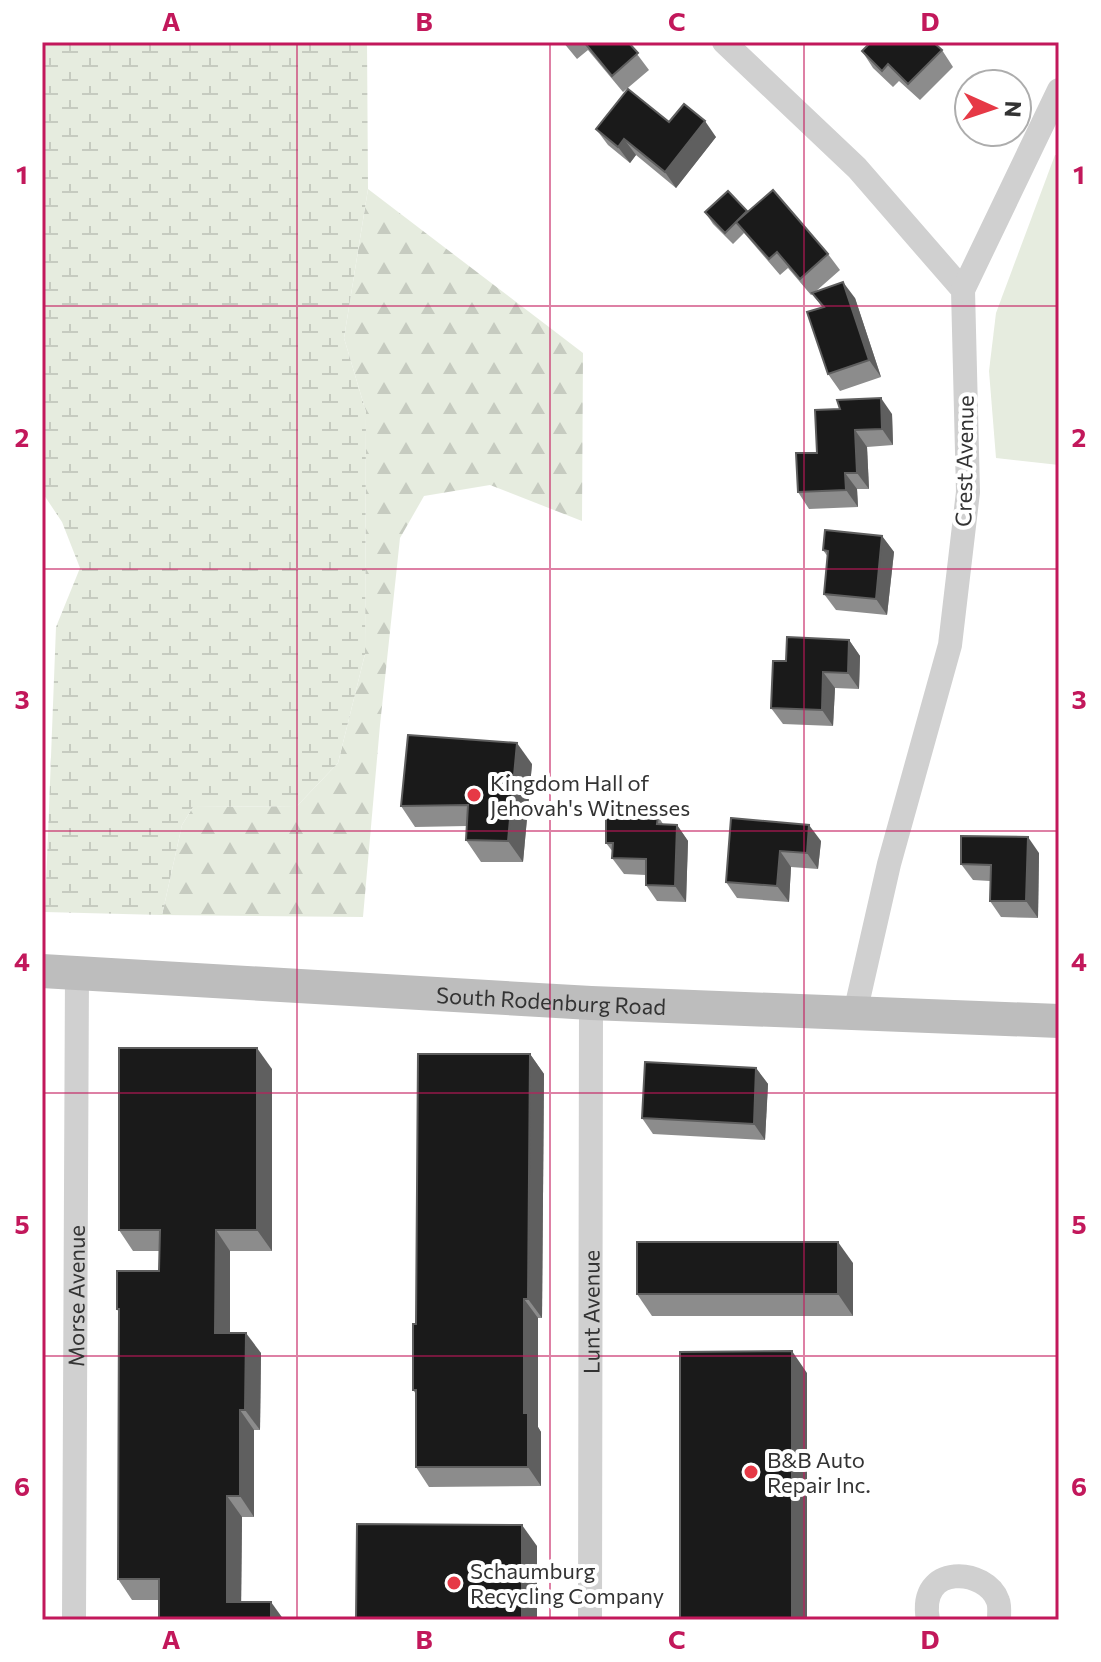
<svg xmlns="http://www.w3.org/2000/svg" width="1101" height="1662" font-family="Commissioner,sans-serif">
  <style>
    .green { fill: #e6ecdf }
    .forest { fill: url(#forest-firs) }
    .wetland { fill: url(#wetland-marsh) }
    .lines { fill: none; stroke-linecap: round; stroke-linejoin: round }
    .street { stroke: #d0d0d0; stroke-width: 24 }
    .secondary { stroke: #bdbdbd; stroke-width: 34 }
    .wall { fill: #8c8c8c }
    .shaded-wall { fill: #5f5f5f }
    .building { fill: #1a1a1a; stroke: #5f5f5f; stroke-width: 2 }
    .grid { fill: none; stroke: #c2185b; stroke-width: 2; stroke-opacity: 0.55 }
    .poi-dot { fill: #e63946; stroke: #fff; stroke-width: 3 }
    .labels { text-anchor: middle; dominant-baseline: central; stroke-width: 8; stroke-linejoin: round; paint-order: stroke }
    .street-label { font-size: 22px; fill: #333; stroke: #fff }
    .poi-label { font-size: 22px; fill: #333; stroke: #fff; text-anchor: start }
    .neatline { fill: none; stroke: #c2185b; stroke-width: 3 }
    .grid-label { font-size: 26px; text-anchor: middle; font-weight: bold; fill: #c2185b }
  </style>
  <defs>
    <pattern id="forest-firs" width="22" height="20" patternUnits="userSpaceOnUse" patternTransform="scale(2)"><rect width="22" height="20" fill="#e6ecdf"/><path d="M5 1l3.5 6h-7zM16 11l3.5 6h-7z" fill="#c6cbc0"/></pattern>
    <pattern id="wetland-marsh" width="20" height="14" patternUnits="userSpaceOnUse" patternTransform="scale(2)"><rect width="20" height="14" fill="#e6ecdf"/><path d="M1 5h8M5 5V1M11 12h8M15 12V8" fill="none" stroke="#c6cbc0"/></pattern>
  </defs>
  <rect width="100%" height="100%" fill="#fff"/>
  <!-- green -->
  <polygon class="green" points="1055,155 1059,155 1059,465 996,458 989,371 996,313"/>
  <!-- forest -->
  <polygon class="forest" points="368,189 583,353 582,521 490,485 424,496 400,538 380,725 363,917 162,915 182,825 193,807 297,806 338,763 365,654 366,412 344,338"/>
  <!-- wetland -->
  <polygon class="wetland" points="42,42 367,42 368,189 344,338 366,412 365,654 338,763 297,806 193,807 182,825 162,915 45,912 56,627 80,568 62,522 42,492"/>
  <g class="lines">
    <!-- street -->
    <g class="street">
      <polyline points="724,42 857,168 963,290 968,492 950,645 889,864 855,1013"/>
      <polyline points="963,290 1059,90"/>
      <path id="s1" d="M 74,1620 L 77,973"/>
      <path id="s2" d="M 590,1620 L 591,1003"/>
      <path d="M 928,1620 C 917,1562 987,1568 998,1601 C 1000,1606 999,1615 999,1620"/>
    </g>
    <!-- secondary -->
    <path class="secondary" id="s3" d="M 42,971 L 591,1003 L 1059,1021"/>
  </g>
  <!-- wall -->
  <g class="wall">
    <polygon points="563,42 628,42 649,70 623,92 588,50 577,59"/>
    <polygon points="942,50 953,67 920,100 899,81 893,87 873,68 862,51"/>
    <polygon points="669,122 716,137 676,188 636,155 630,163 608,145 596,129"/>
    <polygon points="705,212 748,212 828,254 840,270 815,292 855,298 881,377 840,391 828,374 822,307 813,294 811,295 788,268 780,275 744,233 733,244 713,224"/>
    <polygon points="815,410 892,414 893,445 867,447 869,489 857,489 858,507 809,509 798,492 817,453"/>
    <polygon points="882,536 894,552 887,615 836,610 824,594 828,557 823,550"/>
    <polygon points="849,640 860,656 859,689 835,688 833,726 783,724 771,708 786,661"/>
    <polygon points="532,764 523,862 481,862 466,840 467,826 415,827 401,806"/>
    <polygon points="658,816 663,824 677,825 688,841 686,902 657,901 646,885 646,875 624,874 612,858 613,852 606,843"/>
    <polygon points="731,818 821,841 818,869 791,867 789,902 737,898 726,882"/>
    <polygon points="1039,853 1038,918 1001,917 990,901 990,881 973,880 961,864"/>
    <polygon points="530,1054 544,1074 542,1318 538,1318 538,1427 541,1432 541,1486 429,1487 416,1467 416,1394 413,1390 416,1324"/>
    <polygon points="756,1068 768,1084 765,1140 653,1134 642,1118"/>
    <polygon points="272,1069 272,1251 230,1251 230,1333 261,1353 260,1430 254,1430 254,1517 242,1517 241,1602 284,1620 159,1600 132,1600 118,1579 119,1313 117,1309 159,1271 160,1251 133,1251 119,1230"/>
    <polygon points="853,1263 853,1316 652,1316 637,1294"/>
  </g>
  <!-- shaded-wall -->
  <g class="shaded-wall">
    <polygon points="705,121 716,137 676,188 665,172"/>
    <polygon points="624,139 636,155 630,163 618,147"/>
    <polygon points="843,282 855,298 881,377 869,360"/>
    <polygon points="881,398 892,414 893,445 882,429"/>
    <polygon points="855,430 867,447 869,489 857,473"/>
    <polygon points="845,473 857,489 858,507 846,490"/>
    <polygon points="882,536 894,552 887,615 876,599"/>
    <polygon points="849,640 860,656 859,689 848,673"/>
    <polygon points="823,672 835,688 833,726 822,710"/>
    <polygon points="517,743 532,764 523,862 508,841"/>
    <polygon points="677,825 688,841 686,902 675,886"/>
    <polygon points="809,825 821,841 818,869 807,853"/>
    <polygon points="1028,837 1039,853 1038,918 1026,901"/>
    <polygon points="780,851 791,867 789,902 777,886"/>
    <polygon points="257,1048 272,1069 272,1251 257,1230"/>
    <polygon points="530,1054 544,1074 542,1318 528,1299"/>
    <polygon points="756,1068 768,1084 765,1140 754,1124"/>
    <polygon points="216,1230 230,1251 230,1353 215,1333"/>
    <polygon points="838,1242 853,1263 853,1316 838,1294"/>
    <polygon points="524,1299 538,1318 538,1427 541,1432 541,1486 528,1467 524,1413"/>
    <polygon points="246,1333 261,1353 260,1430 245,1410"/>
    <polygon points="792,1351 807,1373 807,1620 792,1620"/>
    <polygon points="240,1410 254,1430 254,1517 240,1496"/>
    <polygon points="227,1496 242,1517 241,1620 227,1602"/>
    <polygon points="522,1525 537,1546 537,1620 522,1620"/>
    <polygon points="271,1602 284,1620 271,1620"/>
  </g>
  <!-- building -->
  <g class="building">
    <polygon points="584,42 628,42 638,53 612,76"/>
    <polygon points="871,42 933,42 942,50 908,84 888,64 882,71 862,51"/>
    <polygon points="628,89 669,122 684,104 705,121 665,172 624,139 618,147 596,129"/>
    <polygon points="773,190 828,254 800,279 777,252 769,259 736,222"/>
    <polygon points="728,191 747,211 725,233 705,212"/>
    <polygon points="843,282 869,360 828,374 807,312 824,307 812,293"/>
    <polygon points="881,398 882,429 855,430 857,473 845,473 846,490 798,492 796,453 817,453 815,410 840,409 837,400"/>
    <polygon points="825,530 882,536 876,599 824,594 828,551 823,550"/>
    <polygon points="787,637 849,640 848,673 823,672 822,710 771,708 773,661 786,661"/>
    <polygon points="408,735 517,743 508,841 466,840 468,805 401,806"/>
    <polygon points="606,815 658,816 657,824 677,825 675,886 646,885 646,859 612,858 613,843 606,843"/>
    <polygon points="731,818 809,825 807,853 780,851 777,886 726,882"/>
    <polygon points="961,836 1028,837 1026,901 990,901 991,865 961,864"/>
    <polygon points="119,1048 257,1048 257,1230 216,1230 215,1333 246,1333 245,1410 240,1410 240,1496 227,1496 227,1602 271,1602 271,1620 159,1620 159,1579 118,1579 119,1309 117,1309 117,1271 159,1271 160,1230 119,1230"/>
    <polygon points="418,1054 530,1054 528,1299 524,1299 524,1413 528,1413 528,1467 416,1467 416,1390 413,1390 413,1324 416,1324"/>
    <polygon points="645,1062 756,1068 754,1124 642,1118"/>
    <rect x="637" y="1242" width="201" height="52"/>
    <polygon points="792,1351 792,1620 680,1620 680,1352"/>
    <polygon points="357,1524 522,1525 522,1620 356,1620"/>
  </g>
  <!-- grid -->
  <path class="grid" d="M 297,42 L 297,1620M 550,42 L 550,1620M 804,42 L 804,1620M 42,306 L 1059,306M 42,569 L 1059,569M 42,831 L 1059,831M 42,1093 L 1059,1093M 42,1356 L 1059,1356"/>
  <!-- markers -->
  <g class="poi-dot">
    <circle cx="474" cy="795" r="8"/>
    <circle cx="751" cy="1472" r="8"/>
    <circle cx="454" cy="1583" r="8"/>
  </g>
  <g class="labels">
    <!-- street labels -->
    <g class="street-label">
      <text transform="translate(964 461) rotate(-89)">Crest Avenue</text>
      <text stroke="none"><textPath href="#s3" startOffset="510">South Rodenburg Road</textPath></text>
      <text stroke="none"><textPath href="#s1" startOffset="324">Morse Avenue</textPath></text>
      <text stroke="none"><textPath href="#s2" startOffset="308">Lunt Avenue</textPath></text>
    </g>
    <!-- poi labels -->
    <g class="poi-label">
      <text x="490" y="782">Kingdom Hall of<tspan x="490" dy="25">Jehovah's Witnesses</tspan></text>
      <text x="767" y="1459">B&amp;B Auto<tspan x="767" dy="25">Repair Inc.</tspan></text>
      <text x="470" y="1570">Schaumburg<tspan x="470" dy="25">Recycling Company</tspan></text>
    </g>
  </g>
  <!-- border -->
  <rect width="1101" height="1662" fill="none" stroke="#ffffff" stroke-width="88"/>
  <!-- north arrow -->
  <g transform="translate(993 108) rotate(93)"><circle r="38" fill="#ffffff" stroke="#adadad" stroke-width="2"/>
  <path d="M0-6L14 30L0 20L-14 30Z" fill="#e63946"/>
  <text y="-12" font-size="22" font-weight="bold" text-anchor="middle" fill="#333333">N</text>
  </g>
  <rect x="44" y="44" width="1013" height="1574" class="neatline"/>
  <g class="grid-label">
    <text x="171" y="31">A</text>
    <text x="424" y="31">B</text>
    <text x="677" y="31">C</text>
    <text x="930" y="31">D</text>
    <text x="22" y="184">1</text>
    <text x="1079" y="184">1</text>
    <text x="22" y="447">2</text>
    <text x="1079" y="447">2</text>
    <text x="22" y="709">3</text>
    <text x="1079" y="709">3</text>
    <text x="22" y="971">4</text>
    <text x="1079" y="971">4</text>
    <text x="22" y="1234">5</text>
    <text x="1079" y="1234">5</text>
    <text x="22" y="1496">6</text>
    <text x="1079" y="1496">6</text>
    <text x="171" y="1649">A</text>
    <text x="424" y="1649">B</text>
    <text x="677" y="1649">C</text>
    <text x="930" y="1649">D</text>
  </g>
</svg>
